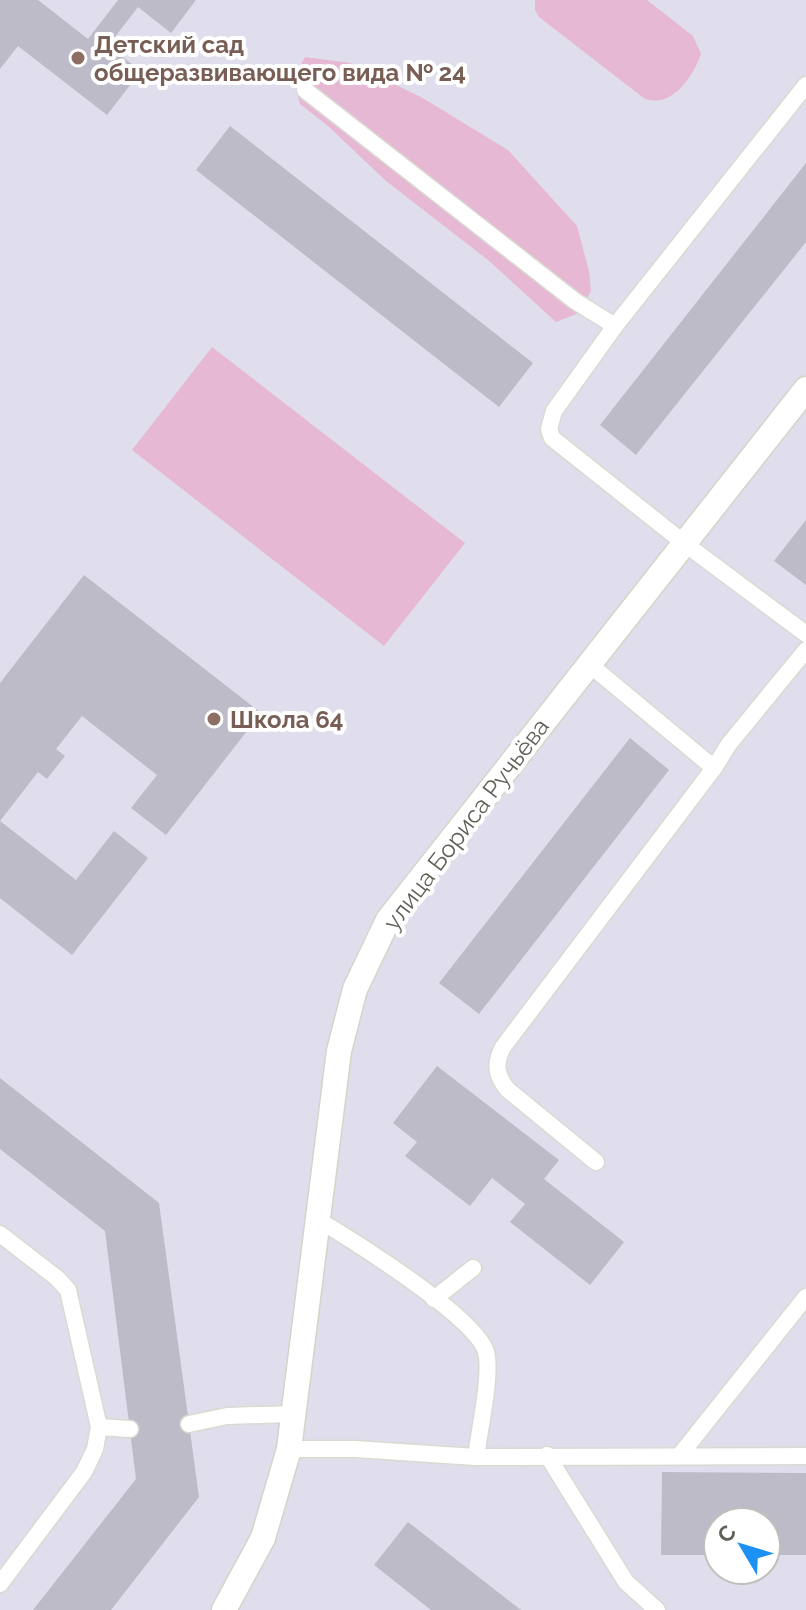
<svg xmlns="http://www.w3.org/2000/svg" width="806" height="1610" font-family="Raleway,sans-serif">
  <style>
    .green { fill: #e6b8d4 }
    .building { fill: #bcbbc7 }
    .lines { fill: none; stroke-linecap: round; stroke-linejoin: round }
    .lane-casing { stroke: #d9dad1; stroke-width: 19 }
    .secondary-casing { stroke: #d4d4c9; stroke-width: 27 }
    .lane { stroke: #fff; stroke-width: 16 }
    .secondary { stroke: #fff; stroke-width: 24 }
    .education-dot { fill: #8d6e63; stroke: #fff; stroke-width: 3 }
    .labels { text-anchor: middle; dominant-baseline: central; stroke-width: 8; stroke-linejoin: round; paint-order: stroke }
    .education-label { font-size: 24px; font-weight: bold; fill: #785e54; stroke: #fff; text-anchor: start }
    .street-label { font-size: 24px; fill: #616057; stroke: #fff }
  </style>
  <rect width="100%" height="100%" fill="#e0deec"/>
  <!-- green -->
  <g class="green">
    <path d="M 535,0 L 647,0 L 693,36 L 701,54 C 693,77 672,108 645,99 L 539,17 L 535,10 Z"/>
    <polygon points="305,57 350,63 421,97 508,150 577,226 589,271 591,291 579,313 556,322 488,260 386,181 328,126 300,104 293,79"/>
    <polygon points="212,347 465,543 384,646 132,450"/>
  </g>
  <!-- building -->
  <g class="building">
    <polygon points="0,0 38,0 88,39 118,0 196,0 171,33 138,7 108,46 141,71 107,115 18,46 0,69"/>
    <polygon points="230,126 533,363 499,407 196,170"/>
    <polygon points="806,163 806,242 636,455 600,425"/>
    <polygon points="806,520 806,585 774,561"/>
    <polygon points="84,575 261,713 166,835 131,808 157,775 82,716 56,749 65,756 47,779 38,772 0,821 76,880 114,831 148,858 72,955 0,898 0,683"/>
    <polygon points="630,738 669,770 479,1014 439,983"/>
    <polygon points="437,1066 559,1160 544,1179 624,1242 590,1285 510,1222 525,1204 492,1178 470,1206 405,1156 417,1142 393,1123"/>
    <polygon points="0,1078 159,1203 199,1497 111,1610 33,1610 136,1479 105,1231 0,1149"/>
    <polygon points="662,1472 806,1473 806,1555 766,1555 766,1522 718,1522 718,1555 661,1555"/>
    <polygon points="408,1522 521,1610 431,1610 374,1565"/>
  </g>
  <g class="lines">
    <!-- lane casing -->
    <g class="lane-casing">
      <g id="lane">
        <polyline points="305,90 575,301 615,326 806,85"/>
        <polyline points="615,326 554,411 549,429 552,438 684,543 806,634"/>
        <polyline points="589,664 714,768"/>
        <path d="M 596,1162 L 508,1090 C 496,1076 494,1064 503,1047 L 714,768 L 729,744 L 806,650"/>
        <path d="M 317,1219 C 352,1240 476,1317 486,1352 C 492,1375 479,1431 476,1457"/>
        <polyline points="0,1234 57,1278 68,1290 99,1427 95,1449 84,1472 0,1584"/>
        <polyline points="434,1299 473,1268"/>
        <polyline points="189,1424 227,1416 292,1414"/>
        <polyline points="99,1427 130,1429"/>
        <polyline points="289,1449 355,1449 476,1457 806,1456"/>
        <polyline points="547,1455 626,1582 657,1610"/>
        <polyline points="680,1455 806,1297"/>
      </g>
    </g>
    <!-- secondary casing -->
    <g class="secondary-casing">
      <polyline id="secondary" points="224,1610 263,1538 289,1449 339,1051 355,989 388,920 806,389"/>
    </g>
    <!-- lane -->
    <use href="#lane" class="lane"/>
    <!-- secondary -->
    <use href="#secondary" class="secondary"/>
  </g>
  <!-- markers -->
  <g class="education-dot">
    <circle cx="78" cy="58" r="8"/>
    <circle cx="214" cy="719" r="8"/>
  </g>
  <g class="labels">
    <!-- education labels -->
    <g class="education-label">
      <text x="94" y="44">Детский сад<tspan x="94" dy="28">общеразвивающего вида № 24</tspan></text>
      <text x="230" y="719">Школа 64</text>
    </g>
    <!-- street labels -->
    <g class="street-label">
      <text transform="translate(466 824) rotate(-53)">улица Бориса Ручьёва</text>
    </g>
  </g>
  <!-- north arrow -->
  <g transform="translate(742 1546) rotate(308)"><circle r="38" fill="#ffffff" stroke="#c0bfbc" stroke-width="2"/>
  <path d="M0-6L14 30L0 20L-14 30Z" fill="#1d90f3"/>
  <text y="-12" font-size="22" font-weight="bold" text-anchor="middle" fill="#616057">С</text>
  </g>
</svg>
